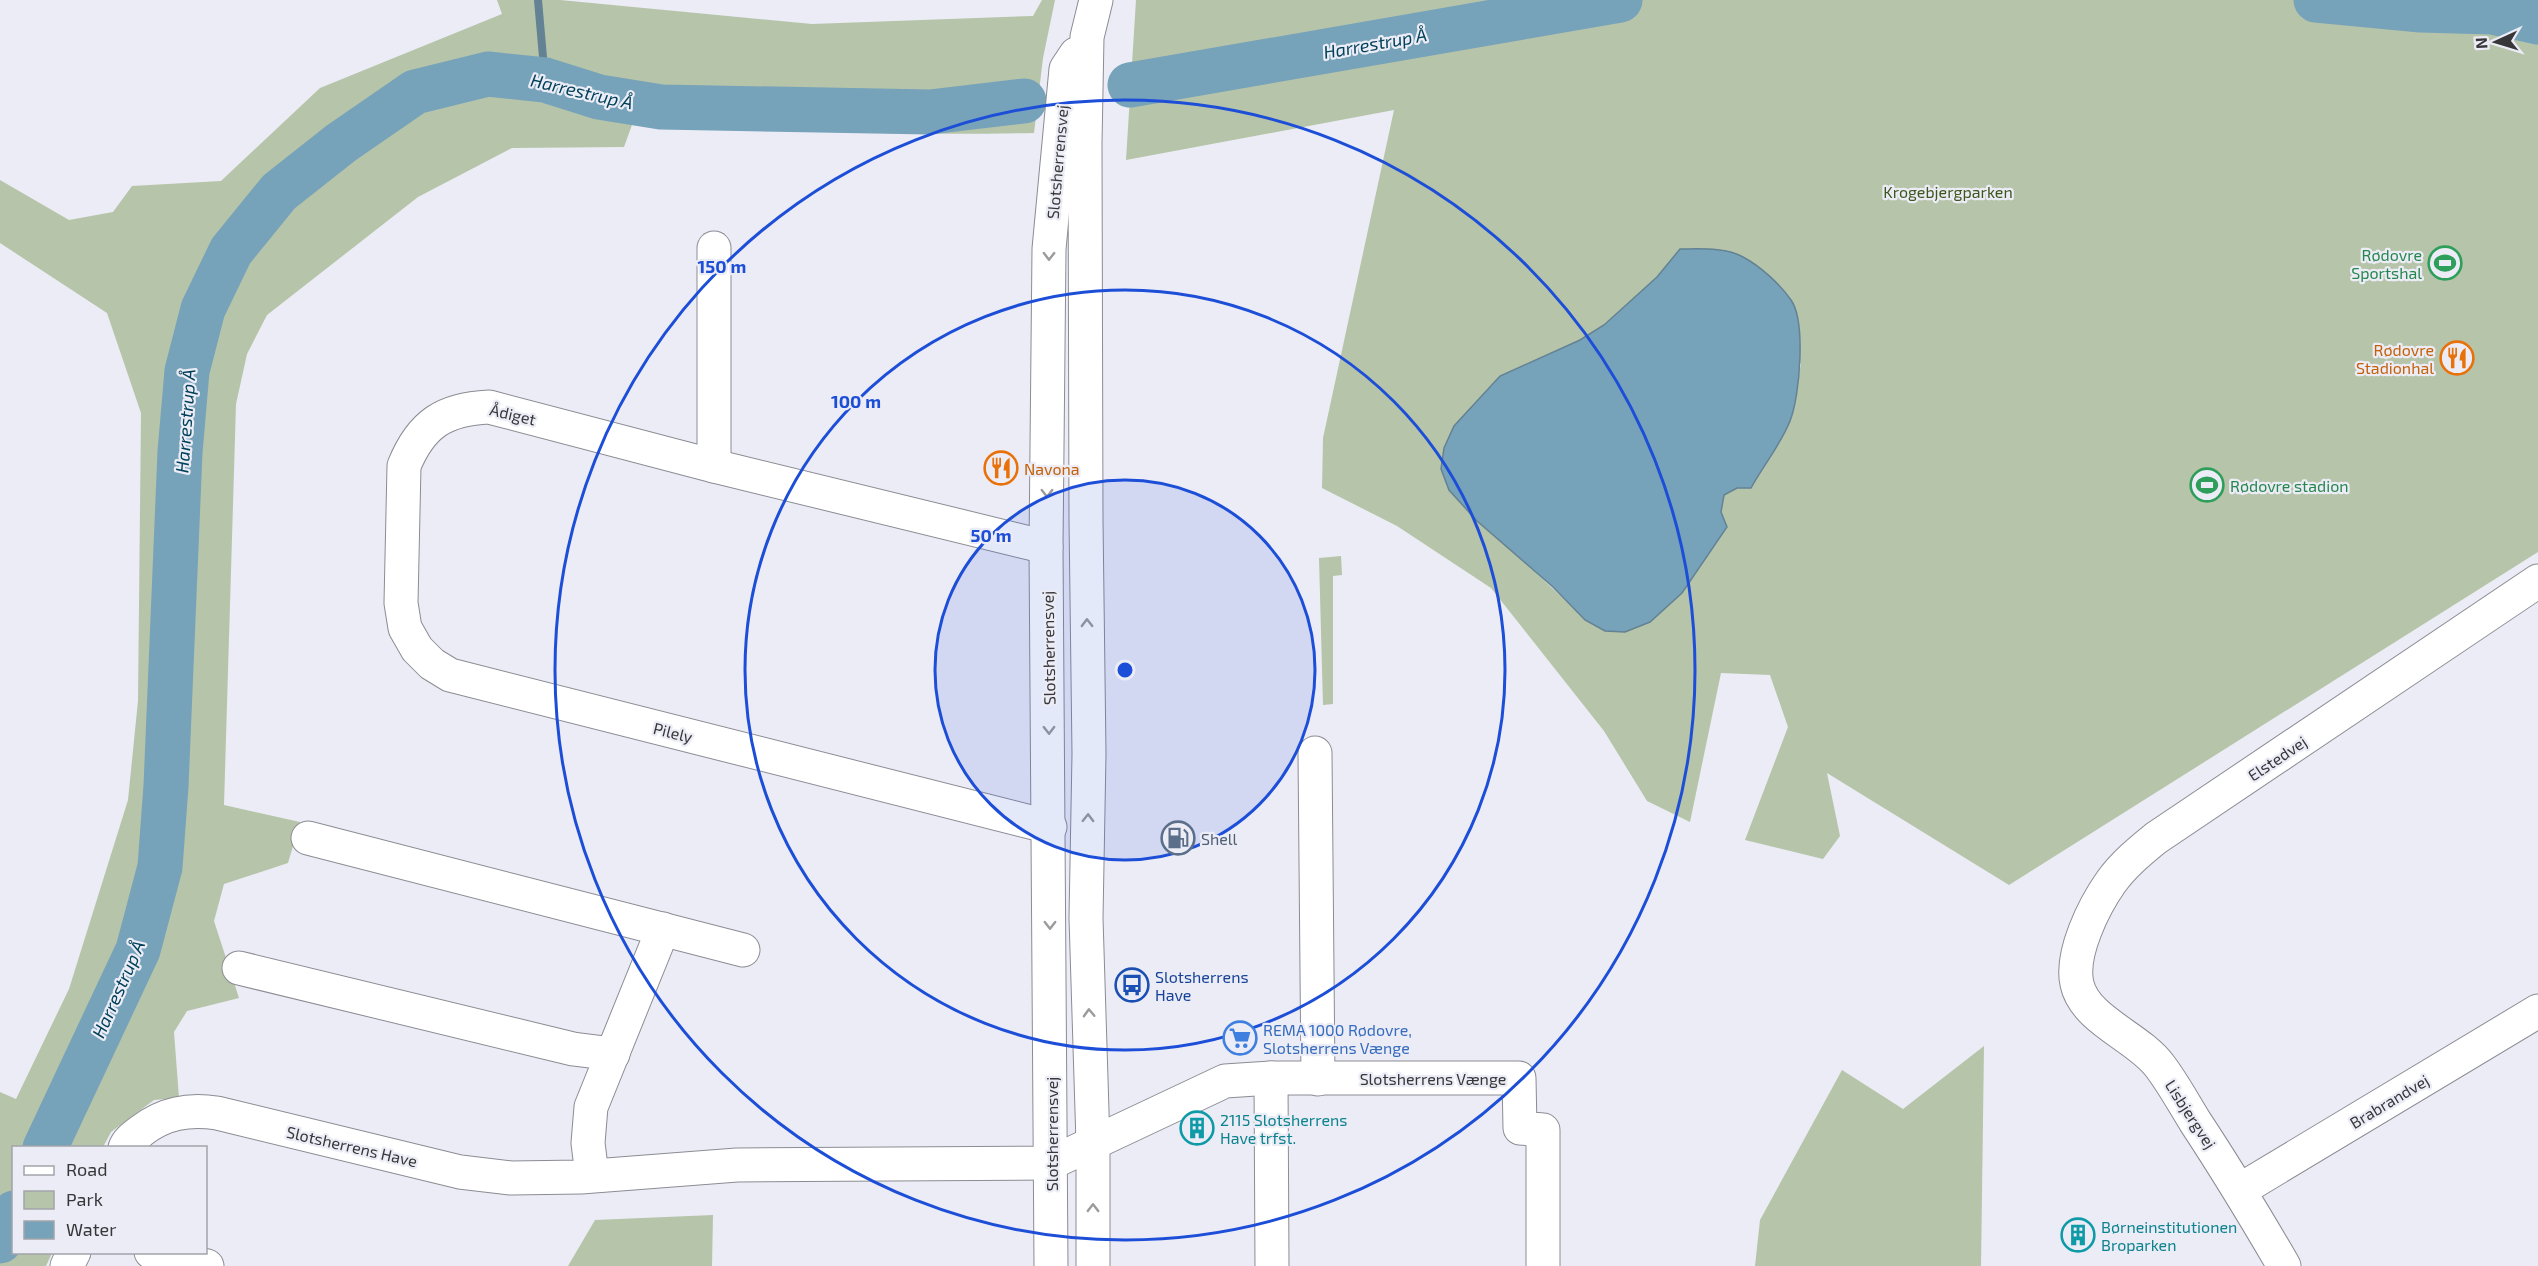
<svg xmlns="http://www.w3.org/2000/svg" width="2538" height="1266" font-family="'Exo 2',sans-serif">
  <style>
    .green { fill: #b6c4a9; fill-rule: evenodd }
    .water { fill: #76a2ba; stroke: #638294; stroke-width: 1.5 }
    .lines { fill: none; stroke-linecap: round; stroke-linejoin: round }
    .stream { stroke: #638294; stroke-width: 8 }
    .river { stroke: #76a2ba; stroke-width: 45 }
    .minor-casing { stroke: #8b8c94; stroke-width: 35 }
    .minor { stroke: #fff; stroke-width: 33 }
    .oneway { stroke: #9b9b9c }
    .ring { fill: none; stroke: #1d4ed8; stroke-width: 3 }
    .labels { text-anchor: middle; dominant-baseline: central; stroke-width: 4.5; stroke-linejoin: round; paint-order: stroke }
    .street-label { font-size: 16px; fill: #37373a; stroke: #ebecf5 }
    .park-label { font-size: 16px; fill: #3d561c; stroke: #ebecf5 }
    .leisure-label { font-size: 16px; fill: #27864d; stroke: #ebecf5; text-anchor: end }
    .food-label { font-size: 16px; fill: #c56008; stroke: #ebecf5; text-anchor: end }
    .service-label { font-size: 16px; fill: #4e5e75; stroke: #ebecf5; text-anchor: start }
    .transit-label { font-size: 16px; fill: #164399; stroke: #ebecf5; text-anchor: start }
    .shop-label { font-size: 16px; fill: #366cbe; stroke: #ebecf5; text-anchor: start }
    .culture-label { font-size: 16px; fill: #0d838f; stroke: #ebecf5; text-anchor: start }
    .water-label { font-size: 18px; font-style: italic; fill: #01405a; stroke: #ebecf5 }
    .centre { fill: #1d4ed8; stroke: #ebecf5; stroke-width: 3 }
    .ring-label { font-size: 18px; text-anchor: middle; font-weight: bold; fill: #1d4ed8; stroke: #ebecf5; stroke-width: 4.5; stroke-linejoin: round; paint-order: stroke }
  </style>
  <rect width="100%" height="100%" fill="#ebecf5"/>
  <!-- green -->
  <g class="green">
    <path d="M 497,0 L 560,0 L 812,24 L 1033,16 L 1042,0 L 1055,0 L 1043,58 L 1034,133 C 899,136 767,131 633,122 L 624,147 L 512,148 L 418,197 L 267,315 L 247,354 L 236,404 L 224,805 L 300,822 L 288,863 L 224,884 L 214,921 L 239,998 L 187,1011 L 174,1032 L 179,1098 L 154,1100 L 111,1132 L 103,1147 L 14,1148 L 14,1252 L 52,1253 L 46,1266 L 0,1266 L 0,1092 L 16,1099 L 69,989 L 128,800 L 138,701 L 141,413 L 107,313 L 0,243 L 0,180 L 69,220 L 113,212 L 132,186 L 221,181 L 320,88 L 502,14 Z"/>
    <path d="M 1136,0 L 2538,0 L 2538,552 L 2009,885 L 1827,773 L 1840,836 L 1823,859 L 1745,840 L 1788,727 L 1770,675 L 1721,673 L 1690,822 L 1647,801 L 1604,731 L 1491,588 L 1397,526 L 1322,488 L 1323,438 L 1394,110 L 1126,160 ZM 1681,249 L 1801,364 L 1790,420 L 1751,487 L 1737,488 L 1724,495 L 1721,512 L 1585,620 C 1541,575 1492,536 1449,490 L 1500,376 L 1580,340 L 1604,325 L 1657,277 Z"/>
    <polygon points="1341,556 1342,575 1333,576 1333,704 1323,705 1319,558"/>
    <polygon points="1984,1046 1981,1266 1755,1266 1760,1220 1842,1070 1903,1109"/>
    <polygon points="713,1215 712,1266 568,1266 595,1220"/>
  </g>
  <!-- water -->
  <path class="water" d="M 1680,249 C 1700,249 1726,247 1743,257 C 1760,266 1780,284 1791,300 C 1806,321 1800,396 1790,421 C 1781,444 1763,466 1751,488 L 1737,488 L 1724,495 L 1721,512 L 1727,527 L 1682,593 L 1650,622 L 1625,632 L 1605,631 L 1585,620 L 1553,587 L 1477,521 L 1449,490 L 1441,469 L 1444,448 L 1454,426 L 1500,376 L 1580,340 L 1604,325 L 1657,277 Z"/>
  <g class="lines">
    <!-- stream -->
    <polyline class="stream" points="538,0 545,80"/>
    <!-- river -->
    <g class="river">
      <polyline points="2316,0 2421,10 2492,12 2538,22"/>
      <polyline points="1130,85 1620,0"/>
      <polyline points="45,1148 138,950 160,867 166,786 180,452 187,371 203,309 231,251 279,192 341,143 415,92 488,74 545,80 599,97 661,107 930,112 1024,101"/>
      <polyline points="0,1241 14,1213"/>
    </g>
    <!-- minor casing -->
    <g class="minor-casing">
      <g id="minor">
        <polyline points="714,466 714,248"/>
        <path d="M 1046,547 L 714,466 L 489,407 C 444,409 421,424 404,466 L 401,603 L 405,628 L 417,649 L 432,664 L 450,675 L 1050,827"/>
        <polyline points="1315,753 1318,1079"/>
        <polyline points="308,838 743,950"/>
        <polyline points="239,968 573,1049 613,1054"/>
        <polyline points="1271,1078 1272,1266"/>
        <path d="M 125,1148 C 128,1140 135,1136 141,1131 C 164,1113 188,1109 217,1113 L 460,1172 L 511,1178 L 581,1177 L 737,1165 L 1051,1163 L 1225,1081 L 1271,1078 L 1519,1078 L 1520,1128 L 1543,1130 L 1543,1266"/>
        <polyline points="592,1175 588,1143 591,1107 663,929"/>
        <polyline points="2240,1190 2538,1011"/>
        <polyline points="151,1252 207,1266"/>
        <polyline points="67,1266 74,1252"/>
        <polyline points="1051,1266 1046,547 1049,249 1066,69 1076,54"/>
        <polyline points="1093,1266 1093,1143 1086,918 1089,754 1086,520 1085,144 1087,37 1096,0"/>
        <path d="M 2284,1266 C 2256,1218 2227,1170 2196,1123 C 2184,1104 2173,1083 2159,1065 C 2138,1037 2085,1020 2077,984 C 2070,954 2094,906 2111,882 C 2123,865 2140,851 2156,838 L 2538,581"/>
      </g>
    </g>
    <!-- minor -->
    <use href="#minor" class="minor"/>
  </g>
  <!-- one-way arrows -->
  <defs><path id="oneway-chevron" d="M-2-3.5L2.5 0L-2 3.5" fill="none" stroke-width="1.6" stroke-linecap="round" stroke-linejoin="round" transform="scale(1.5)"/></defs>
  <g class="oneway">
    <use href="#oneway-chevron" transform="translate(1049 256) rotate(91)"/>
    <use href="#oneway-chevron" transform="translate(1047 493) rotate(90)"/>
    <use href="#oneway-chevron" transform="translate(1087 623) rotate(-91)"/>
    <use href="#oneway-chevron" transform="translate(1049 730) rotate(89)"/>
    <use href="#oneway-chevron" transform="translate(1088 818) rotate(-89)"/>
    <use href="#oneway-chevron" transform="translate(1050 925) rotate(90)"/>
    <use href="#oneway-chevron" transform="translate(1089 1013) rotate(-92)"/>
    <use href="#oneway-chevron" transform="translate(1093 1208) rotate(-90)"/>
  </g>
  <!-- distance rings -->
  <circle cx="1125" cy="670" r="190" fill="#1d4ed8" fill-opacity=".12"/>
  <g class="ring">
    <circle cx="1125" cy="670" r="190"/>
    <circle cx="1125" cy="670" r="380"/>
    <circle cx="1125" cy="670" r="570"/>
  </g>
  <!-- icons -->
  <defs>
    <g id="stadium-ring" transform="scale(1.725)"><circle r="9.5" fill="#ebecf5" stroke="#2e9e5b" stroke-width="1.5"/><path d="M0-5a6.5 5 0 1 0 0 10a6.5 5 0 1 0 0-10ZM-3.5-1.8h7v3.6h-7Z" fill="#2e9e5b"/></g>
    <g id="restaurant-ring" transform="scale(1.725)"><circle r="9.5" fill="#ebecf5" stroke="#e8710a" stroke-width="1.5"/><path d="M-5-6h1v4h1v-4h1v4h1v-4h1v5L-1.5 .5V6h-2V.5L-5-1ZM5-6V6H3V1.5H1.5Q1.5-4 5-6Z" fill="#e8710a"/></g>
    <g id="fuel-ring" transform="scale(1.725)"><circle r="9.5" fill="#ebecf5" stroke="#5c6f8a" stroke-width="1.5"/><path d="M-5.5-6h7V0h2V4h1.3V-2.5L3-4.5l.8-.8L6-3V5H2.5V1h-1V6h-7ZM-4.2-4.7v3.2H.2V-4.7Z" fill="#5c6f8a"/></g>
    <g id="bus-ring" transform="scale(1.725)"><circle r="9.5" fill="#ebecf5" stroke="#1a4fb4" stroke-width="1.5"/><path d="M-5-6H5V4H4V6H2V4H-2V6H-4V4H-5ZM-3.5-4V0h7V-4ZM-3.5 1.2v1.5H-2V1.2ZM2 1.2v1.5H3.5V1.2Z" fill="#1a4fb4"/></g>
    <g id="supermarket-ring" transform="scale(1.725)"><circle r="9.5" fill="#ebecf5" stroke="#3f7fe0" stroke-width="1.5"/><path d="M-6-5.5h2.5l.6 2H6L4.5 2H-2.5L-4.4-4H-6ZM-1.5 3.2a1.3 1.3 0 1 0 .1 0ZM3 3.2a1.3 1.3 0 1 0 .1 0Z" fill="#3f7fe0"/></g>
    <g id="building-ring" transform="scale(1.725)"><circle r="9.5" fill="#ebecf5" stroke="#0f9aa8" stroke-width="1.5"/><path d="M-4-6H4V6H1V3H-1V6H-4ZM-2.5-4.3h1.7v1.8h-1.7ZM.8-4.3h1.7v1.8H.8ZM-2.5-1h1.7V.8h-1.7ZM.8-1h1.7V.8H.8Z" fill="#0f9aa8"/></g>
  </defs>
  <g fill-rule="evenodd">
    <use href="#stadium-ring" x="2445" y="263"/>
    <use href="#restaurant-ring" x="2457" y="358"/>
    <use href="#restaurant-ring" x="1001" y="468"/>
    <use href="#stadium-ring" x="2207" y="485"/>
    <use href="#fuel-ring" x="1178" y="838"/>
    <use href="#bus-ring" x="1132" y="985"/>
    <use href="#supermarket-ring" x="1240" y="1038"/>
    <use href="#building-ring" x="1197" y="1128"/>
    <use href="#building-ring" x="2078" y="1235"/>
  </g>
  <g class="labels">
    <!-- street labels -->
    <g class="street-label">
      <text transform="translate(1057 162) rotate(-85)">Slotsherrensvej</text>
      <text transform="translate(513 414) rotate(13)">Ådiget</text>
      <text transform="translate(1048 648) rotate(-91)">Slotsherrensvej</text>
      <text transform="translate(673 732) rotate(14)">Pilely</text>
      <text transform="translate(2277 758) rotate(-34)">Elstedvej</text>
      <text x="1433" y="1078">Slotsherrens Vænge</text>
      <text transform="translate(2389 1101) rotate(-31)">Brabrandvej</text>
      <text transform="translate(2191 1114) rotate(57)">Lisbjergvej</text>
      <text transform="translate(1051 1134) rotate(-90)">Slotsherrensvej</text>
      <text transform="translate(352 1146) rotate(13)">Slotsherrens Have</text>
    </g>
    <!-- park labels -->
    <g class="park-label">
      <text x="1948" y="191">Krogebjergparken</text>
    </g>
    <!-- leisure labels -->
    <g class="leisure-label">
      <text x="2422" y="254">Rødovre<tspan x="2422" dy="18">Sportshal</tspan></text>
      <text x="2230" y="485" text-anchor="start">Rødovre stadion</text>
    </g>
    <!-- food labels -->
    <g class="food-label">
      <text x="2434" y="349">Rødovre<tspan x="2434" dy="18">Stadionhal</tspan></text>
      <text x="1024" y="468" text-anchor="start">Navona</text>
    </g>
    <!-- service labels -->
    <g class="service-label">
      <text x="1201" y="838">Shell</text>
    </g>
    <!-- transit labels -->
    <g class="transit-label">
      <text x="1155" y="976">Slotsherrens<tspan x="1155" dy="18">Have</tspan></text>
    </g>
    <!-- shop labels -->
    <g class="shop-label">
      <text x="1263" y="1029">REMA 1000 Rødovre,<tspan x="1263" dy="18">Slotsherrens Vænge</tspan></text>
    </g>
    <!-- culture labels -->
    <g class="culture-label">
      <text x="1220" y="1119">2115 Slotsherrens<tspan x="1220" dy="18">Have trfst.</tspan></text>
      <text x="2101" y="1226">Børneinstitutionen<tspan x="2101" dy="18">Broparken</tspan></text>
    </g>
    <!-- water labels -->
    <g class="water-label">
      <text transform="translate(1375 43) rotate(-10)">Harrestrup Å</text>
      <text transform="translate(582 91) rotate(13)">Harrestrup Å</text>
      <text transform="translate(185 421) rotate(-86)">Harrestrup Å</text>
      <text transform="translate(118 989) rotate(-66)">Harrestrup Å</text>
    </g>
  </g>
  <circle cx="1125" cy="670" r="9" class="centre"/>
  <g class="ring-label">
    <text x="722" y="273">150 m</text>
    <text x="856" y="408">100 m</text>
    <text x="991" y="542">50 m</text>
  </g>
  <!-- legend -->
  <rect x="12" y="1146" width="195" height="108" fill="#ebecf5" stroke="#a3a4aa" stroke-width="1.5"/>
  <rect x="24" y="1166" width="30" height="9" fill="#ffffff" stroke="#a3a4aa" stroke-width="1.5"/>
  <text x="66" y="1176" font-size="18" fill="#37373a">Road</text>
  <rect x="24" y="1191" width="30" height="18" fill="#b6c4a9" stroke="#a3a4aa" stroke-width="1.5"/>
  <text x="66" y="1206" font-size="18" fill="#37373a">Park</text>
  <rect x="24" y="1221" width="30" height="18" fill="#76a2ba" stroke="#a3a4aa" stroke-width="1.5"/>
  <text x="66" y="1236" font-size="18" fill="#37373a">Water</text>
  <!-- north arrow -->
  <g transform="translate(2496 42) rotate(266)" stroke="#ebecf5" stroke-width="4.5" paint-order="stroke">
  <path d="M0-4.5L10 22L0 15L-10 22Z" fill="#37373a"/>
  <text y="-9" font-size="16" font-weight="bold" text-anchor="middle" fill="#37373a">N</text>
  </g>
</svg>
